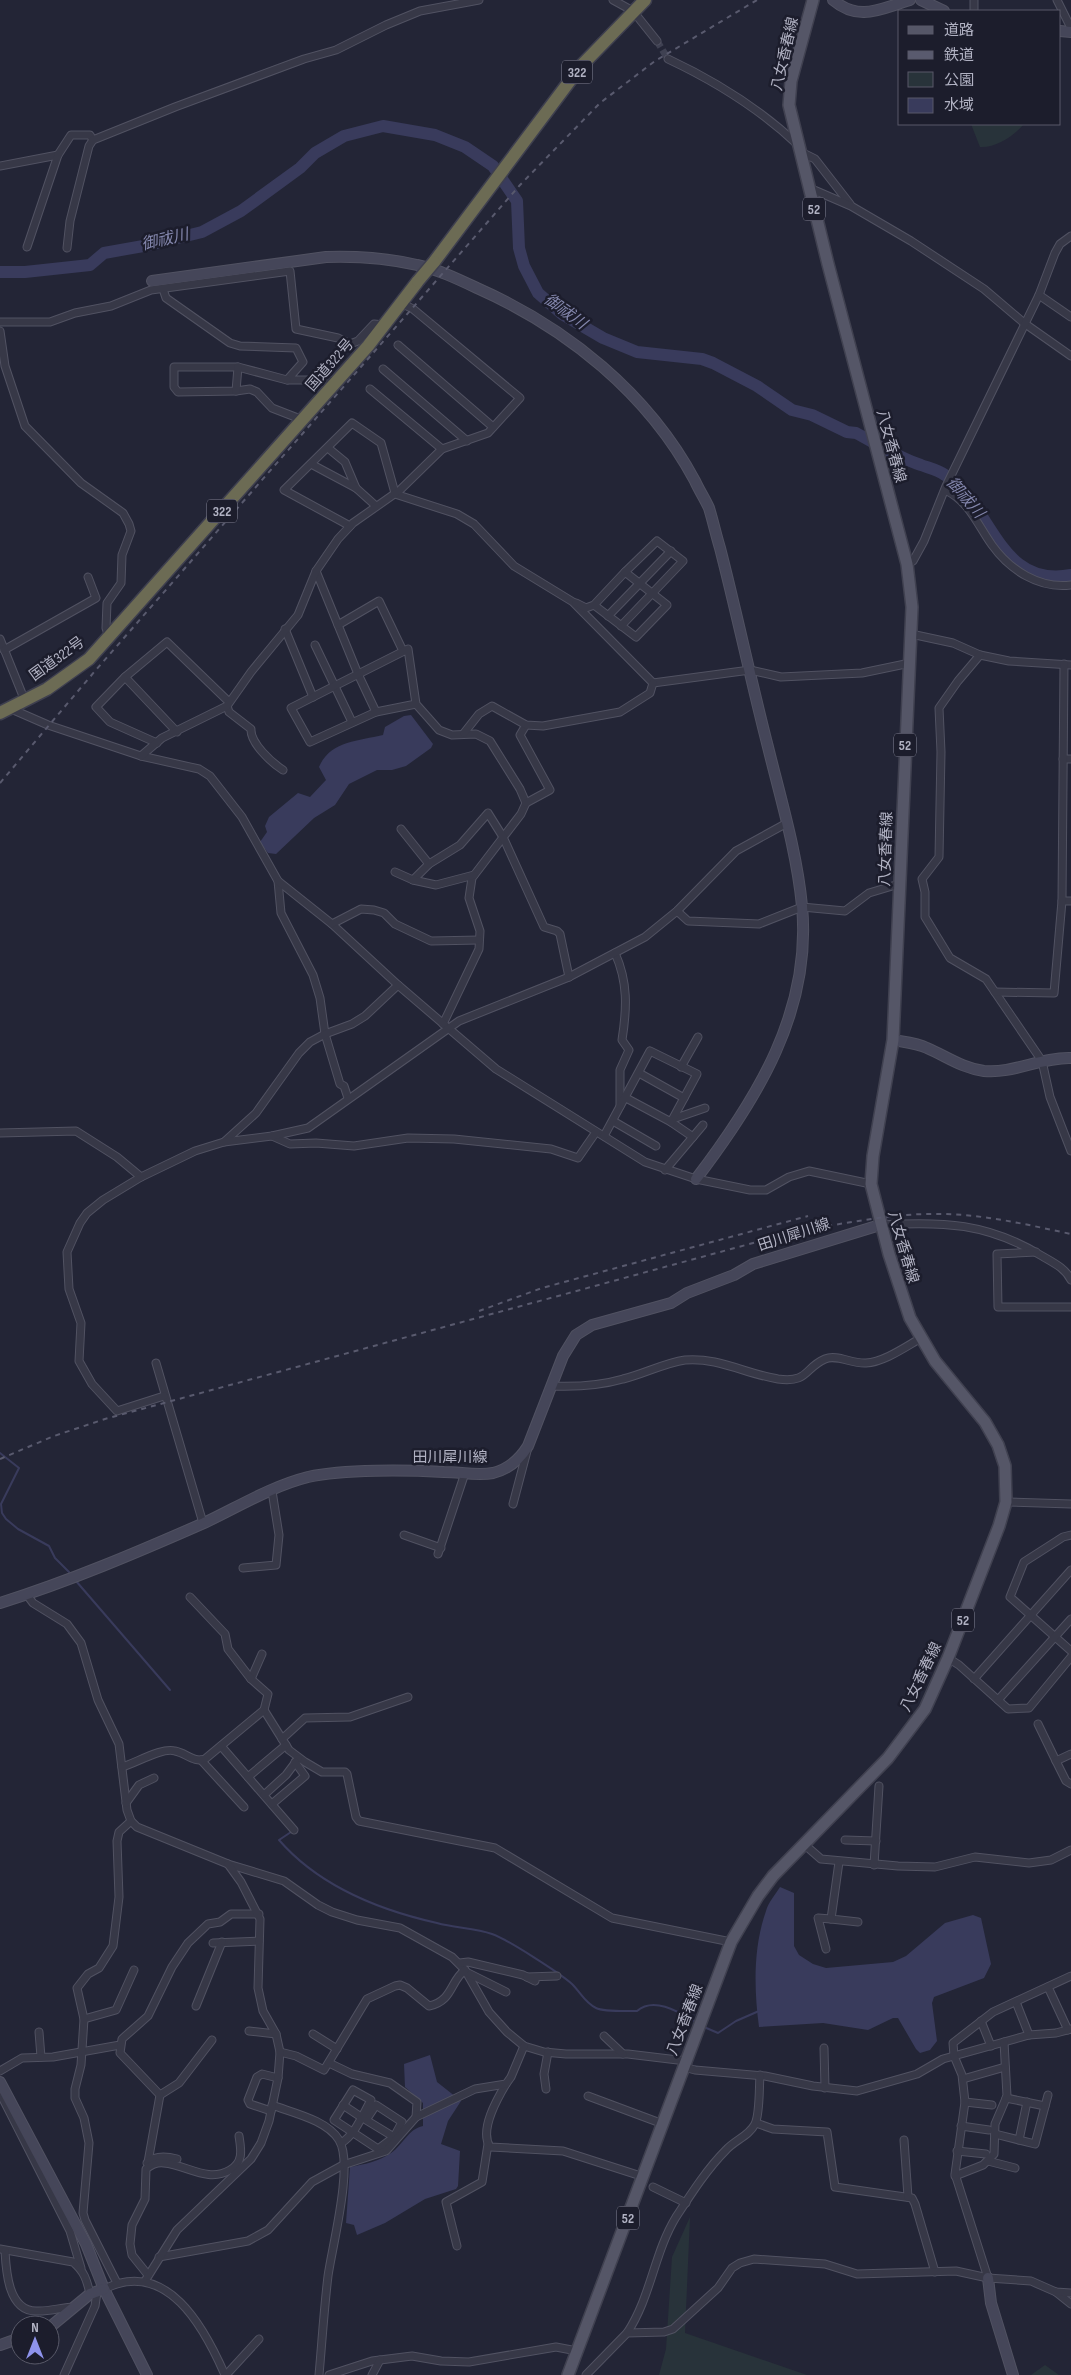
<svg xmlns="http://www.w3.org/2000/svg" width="1071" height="2375" font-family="'Sofia Sans Condensed','Noto Sans JP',sans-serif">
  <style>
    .green { fill: #28333a }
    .water { fill: #393b5c }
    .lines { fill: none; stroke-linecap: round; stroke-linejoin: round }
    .stream { stroke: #393b5c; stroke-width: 2 }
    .river { stroke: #393b5c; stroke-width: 12 }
    .street-tunnel { stroke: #3f4152; stroke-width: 7; stroke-dasharray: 7 3.5; stroke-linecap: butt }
    .street-casing { stroke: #515262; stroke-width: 9 }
    .secondary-casing { stroke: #515262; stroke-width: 12 }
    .primary-casing { stroke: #404150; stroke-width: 14 }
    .highway-casing { stroke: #3e3f4f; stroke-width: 15 }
    .street { stroke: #373847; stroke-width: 7 }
    .secondary { stroke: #454659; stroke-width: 10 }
    .primary { stroke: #555667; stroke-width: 11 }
    .highway { stroke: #6c6b54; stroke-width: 12 }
    .rail { stroke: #595a6e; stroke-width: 2; stroke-dasharray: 5 5; stroke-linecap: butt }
    .highway-bridge-casing { stroke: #3e3f4f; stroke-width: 15; stroke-linecap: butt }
    .highway-bridge { stroke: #6c6b54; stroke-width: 12 }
    .labels { text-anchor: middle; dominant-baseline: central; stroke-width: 5; stroke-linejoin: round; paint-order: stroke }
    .shield { fill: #1c1d2c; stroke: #848596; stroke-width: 1 }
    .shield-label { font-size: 14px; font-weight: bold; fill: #b1b2c3 }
    .street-label { font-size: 15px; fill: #b1b2c3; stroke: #1c1d2c }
    .water-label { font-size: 16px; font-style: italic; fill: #8487ad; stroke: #1c1d2c }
  </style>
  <rect width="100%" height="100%" fill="#232536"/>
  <!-- green -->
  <g class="green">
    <path d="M 971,124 L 1024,124 C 1014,136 996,148 980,147 Z"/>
    <polygon points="690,2217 685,2333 807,2375 659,2375 666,2349 672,2257"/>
    <polygon points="1045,2365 1059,2375 1031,2375"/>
  </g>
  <!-- water -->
  <g class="water">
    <path d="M 411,715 L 433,744 L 431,748 L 406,766 L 392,770 L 377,770 L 349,784 L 335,805 L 314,818 L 276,854 L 268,853 L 260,842 L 267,832 L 265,826 L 269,817 L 298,793 L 310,797 L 326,780 L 319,767 C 330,741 358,741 383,735 L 385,727 L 404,716 Z"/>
    <path d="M 780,1887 L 794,1893 L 794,1946 L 799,1955 L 813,1964 L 826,1968 L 893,1962 L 906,1956 L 945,1923 L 973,1915 L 981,1918 L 991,1964 L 984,1978 L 934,1997 L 932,2003 L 937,2041 L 930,2050 L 920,2053 L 916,2049 L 898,2018 L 893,2018 L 868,2030 L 823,2023 L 759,2027 C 754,1989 753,1948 766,1911 C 768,1903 775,1895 780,1887 Z"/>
    <path d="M 430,2055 L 437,2082 L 461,2101 L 448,2121 L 441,2144 L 460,2151 L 458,2186 L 456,2189 L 425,2199 L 385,2223 L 357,2235 L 354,2225 L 346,2223 L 350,2167 C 365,2164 378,2162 391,2153 C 403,2145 408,2129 423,2126 L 423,2103 L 405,2087 L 404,2064 Z"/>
  </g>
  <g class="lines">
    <!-- stream -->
    <g class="stream">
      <polyline points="0,1453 19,1468 1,1504 2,1513 6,1519 18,1529 49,1546 55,1558 69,1572"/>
      <polyline points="76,1581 170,1690"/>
      <path d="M 291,1832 L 279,1840 C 318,1885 379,1910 437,1923 C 455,1928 475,1928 492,1934 C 507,1939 561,1974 572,1984 C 581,1993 585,2003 596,2008 C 604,2012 628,2011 637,2011 C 654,1996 679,2012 696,2022"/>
      <polyline points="704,2027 718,2033 736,2021 759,2011"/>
    </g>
    <!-- river -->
    <path class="river" d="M 0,272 L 25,272 L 90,265 L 104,253 L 149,245 L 202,232 L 241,211 L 300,168 L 315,153 L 344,136 L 383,126 L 435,135 L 465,147 L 493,166 L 517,201 L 519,248 L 524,266 L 538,293 L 562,314 L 603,338 L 637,352 L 702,359 L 713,363 L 757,386 L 792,410 L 812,415 L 847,432 L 856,433 C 877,444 899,458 921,465 C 929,468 938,470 945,475 C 993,506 998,589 1071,575"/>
    <!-- street-tunnel -->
    <polyline class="street-tunnel" points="657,41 668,59"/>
    <!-- street casing -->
    <g class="street-casing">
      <g id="street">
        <polyline points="613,0 633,11 657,41"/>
        <polyline points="1057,0 1071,28"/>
        <polyline points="974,11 974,0"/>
        <path d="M 668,59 C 717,82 759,108 798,145"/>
        <polyline points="799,151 815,159 850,204"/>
        <polyline points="0,166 58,155"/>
        <polyline points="809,192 814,190 851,206 911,241 984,289 1024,323 1071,356"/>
        <polyline points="27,247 58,155 71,135 90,135 93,140"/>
        <polyline points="67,248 70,221 89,146 93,140 175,107 304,59 336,50 386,25 420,11 479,0"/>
        <polyline points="163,289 166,298 230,343 240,346 296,348 303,362 287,380 311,380 322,375 335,384"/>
        <polyline points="1039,295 1071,317"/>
        <polyline points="0,322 50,322 75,313 111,306 151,290 290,271 296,329 338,338 350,344 358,341 374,324 384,325"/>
        <polyline points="0,331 5,366 25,426 81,483 123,513 129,524 131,531 122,555 121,583 107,603 106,628 109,637"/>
        <polyline points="398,345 493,427"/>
        <polyline points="383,369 467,441"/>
        <polyline points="287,380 238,367 174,367 174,387 178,392 236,391 250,389 257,392 272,408 303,420"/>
        <polyline points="370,389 442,449"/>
        <polyline points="236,391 238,367"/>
        <polyline points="328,448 345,462 356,488"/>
        <polyline points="311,464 356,488 376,506"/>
        <path d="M 945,490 C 969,501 977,524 992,545 C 1010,570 1039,589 1071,585"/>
        <polyline points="395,494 457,514 474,524 514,566 573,602 653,683 750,670 781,677 862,673 910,663"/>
        <polyline points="350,526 284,490 352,423 381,443 395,493"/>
        <polyline points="907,564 913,561 924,541 946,486 1039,295 1055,253 1060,244 1071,236"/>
        <polyline points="316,571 358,674 376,712"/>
        <polyline points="576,603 586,608 594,605 636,637 667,605 625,572 594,605"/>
        <polyline points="608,616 671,551"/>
        <polyline points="338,625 379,601 403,651"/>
        <polyline points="621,626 683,561 657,541 625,572"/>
        <polyline points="285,629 313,697"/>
        <polyline points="911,634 953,643 980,655 1009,661 1071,665"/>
        <polyline points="0,639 25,701"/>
        <polyline points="315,645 352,722"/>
        <polyline points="4,650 96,598 88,577"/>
        <polyline points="980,655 958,681 939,708 941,752 939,857 922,879 925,892 925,917 950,958 986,979 1042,1061 1050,1097 1071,1151"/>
        <polyline points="125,677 177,732"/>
        <polyline points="416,704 376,712 310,742 291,708 408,649 416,704 439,730 452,735 476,734 490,741 520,789 526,803 521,814 472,878 469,898 480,931 479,949 443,1024"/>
        <path d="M 227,706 L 229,712 L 251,729 C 250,743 272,763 283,770"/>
        <polyline points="9,708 48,725 141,756 199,769 210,776 242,817 278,881 281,913 313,975 320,998 325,1034 340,1084 344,1086 348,1098"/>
        <polyline points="526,725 520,735 550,790 526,803"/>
        <polyline points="464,733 479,714 492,706 526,725 543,726 620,712 650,693 653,683"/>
        <polyline points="157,743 110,722 96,707 125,677 167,642 229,702"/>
        <polyline points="141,756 162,738 227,706 251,672 298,615 316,571 338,539 353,523 400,490 442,449 488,433 520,398 413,309 403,304"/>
        <polyline points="1063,759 1071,759"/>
        <polyline points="401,829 429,864"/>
        <polyline points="395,872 413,880 429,864 460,845 488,813 503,837 544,927 557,931 560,934 569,977"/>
        <polyline points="413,880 436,885 474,875"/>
        <polyline points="278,881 332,924 398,985 496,1069 645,1162 696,1179 750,1190 766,1190 789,1177 809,1171 871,1184"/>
        <polyline points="1062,901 1071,901"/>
        <polyline points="677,911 688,921 759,924 802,907 845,911 869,893 899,884"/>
        <polyline points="332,924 361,909 374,910 384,913 395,924 431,941 479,940"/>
        <path d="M 615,953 C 628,982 627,1008 622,1040 L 629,1050 L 620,1070 L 620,1106"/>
        <polyline points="995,992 1054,993 1062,901 1064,664"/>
        <polyline points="681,1067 698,1037"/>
        <polyline points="639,1073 684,1098"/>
        <polyline points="673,1119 705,1108"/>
        <polyline points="613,1121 656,1146"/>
        <polyline points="671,1122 693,1137"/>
        <polyline points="0,1133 76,1131 117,1157 141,1177"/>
        <polyline points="272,1136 290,1144 316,1143 354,1146 408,1138 454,1139 551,1149 578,1158 596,1132"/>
        <polyline points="604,1136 650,1051 697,1074 671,1122 626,1098"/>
        <polyline points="224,1142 256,1113 299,1053 310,1042 325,1034 352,1024 365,1016 398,985"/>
        <polyline points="665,1170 703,1125"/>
        <path d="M 880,1225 C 943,1221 988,1223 1042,1256 C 1054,1263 1065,1268 1071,1280"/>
        <polyline points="1036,1252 997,1254 998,1307 1071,1307"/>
        <polyline points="156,1363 203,1523"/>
        <path d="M 551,1386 C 576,1387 599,1386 623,1379 C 644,1374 664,1363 685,1360 C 718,1357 746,1374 778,1379 C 809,1383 804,1368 825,1359 C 837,1354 852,1364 866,1363 C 884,1362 905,1347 921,1338"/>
        <polyline points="164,1396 117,1411 92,1384 79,1361 81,1323 69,1289 67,1252 80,1223 87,1213 103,1200 141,1177 195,1151 224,1142 272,1136 308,1128 459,1021 569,977 645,937 677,911 736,851 787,823"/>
        <polyline points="1006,1502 1071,1504"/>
        <polyline points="513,1504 527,1451"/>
        <polyline points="404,1535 441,1548"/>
        <polyline points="1071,1535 1063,1537 1024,1562 1010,1597 1071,1651"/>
        <polyline points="438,1554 465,1473"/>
        <polyline points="243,1568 276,1565 279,1535 272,1491"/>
        <polyline points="27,1595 33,1603 67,1624 81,1643 98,1700 119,1744 127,1810 131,1821 137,1827 228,1864 284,1881 318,1905 332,1912 357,1920 400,1928 452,1957 465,1970 489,2012 507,2032 524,2046 544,2052 566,2054 628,2054 686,2061"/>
        <polyline points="948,1658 959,1665 1008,1709 1029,1708 1071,1657"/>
        <polyline points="251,1679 262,1654"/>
        <polyline points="974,1679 1071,1570"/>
        <polyline points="998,1700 1071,1619"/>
        <polyline points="264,1710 289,1750 305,1762 322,1772 345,1772 347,1774 356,1817 359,1821 495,1848 612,1918 731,1942"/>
        <polyline points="1038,1724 1056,1761"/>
        <polyline points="282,1739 305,1718 350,1717 408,1697"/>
        <polyline points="221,1746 294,1830"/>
        <polyline points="1071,1754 1056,1761 1066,1781 1071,1784"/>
        <polyline points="201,1760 244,1807"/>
        <path d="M 122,1767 C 136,1763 162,1747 175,1751 C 186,1753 194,1763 205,1759 L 264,1710 L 268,1694 L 251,1679 L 228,1649 L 225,1634 L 190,1597"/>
        <polyline points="248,1777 286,1745"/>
        <polyline points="264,1795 286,1775 298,1759"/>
        <polyline points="126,1803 139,1785 154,1778"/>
        <polyline points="272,1804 305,1776 295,1762"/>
        <polyline points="845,1840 876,1841"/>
        <polyline points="805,1845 821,1859 898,1866 935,1867 975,1857 1029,1863 1051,1860 1071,1850"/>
        <polyline points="839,1862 831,1919 858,1922"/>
        <polyline points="874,1865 879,1786"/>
        <polyline points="213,1943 259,1941"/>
        <polyline points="826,1949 818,1918 831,1919"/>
        <polyline points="460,1963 468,1962 523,1975 535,1981"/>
        <polyline points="466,1972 506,1992"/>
        <polyline points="527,1977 557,1976"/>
        <polyline points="1048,1987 1068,2030"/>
        <polyline points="1016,2002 1029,2035"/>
        <polyline points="196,2006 222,1942"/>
        <polyline points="84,2019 116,2010 134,1970"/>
        <polyline points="981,2021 991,2046"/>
        <polyline points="249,2031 276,2034"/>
        <polyline points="39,2032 41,2057"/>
        <polyline points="313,2034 337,2049"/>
        <polyline points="604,2036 623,2054"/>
        <polyline points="824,2048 825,2088"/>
        <path d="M 280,2052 L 296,2056 L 324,2070 L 367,1999 L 395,1986 L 400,1985 L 407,1988 L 429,2006 C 453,2001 450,1981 465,1970"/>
        <polyline points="329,2063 352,2074 390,2083 417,2102 416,2117"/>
        <polyline points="684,2067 695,2070 765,2076 813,2086 857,2091 917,2074 943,2059 1029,2035 1056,2033 1071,2029"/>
        <polyline points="0,2071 22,2058 53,2057 120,2045"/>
        <polyline points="963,2079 1005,2067"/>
        <path d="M 506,2084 C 497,2099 479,2130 490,2147 L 563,2151 L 644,2177"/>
        <polyline points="546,2089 544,2074 548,2052"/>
        <polyline points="0,2093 70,2231 81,2268"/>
        <polyline points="160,2095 179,2083 212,2040"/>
        <polyline points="588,2096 663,2124"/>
        <polyline points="1006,2098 1045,2106"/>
        <polyline points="965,2102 992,2105"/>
        <path d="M 272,2105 C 293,2113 327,2120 339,2140 C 354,2164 332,2247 328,2276 C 324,2309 322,2342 319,2375"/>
        <polyline points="343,2105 361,2117"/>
        <polyline points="271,2111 250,2104 248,2100 257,2077 262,2074 278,2078"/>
        <polyline points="756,2123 773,2129 827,2132 835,2187 912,2198 915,2204 935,2272"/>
        <polyline points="961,2126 989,2130"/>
        <polyline points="995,2134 1035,2144 1048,2095"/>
        <polyline points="904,2140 908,2197"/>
        <polyline points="1019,2140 1027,2102"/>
        <path d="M 341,2143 C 355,2135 363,2114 371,2100 L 353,2090 L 334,2120 L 378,2149 L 394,2137 L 402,2122 L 376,2105 L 366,2120 L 394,2137"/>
        <polyline points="957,2151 986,2154"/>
        <polyline points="988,2161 1015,2168"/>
        <polyline points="148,2162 160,2095 120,2053 122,2039 148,2016 172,1967 188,1943 208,1924 220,1922 231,1914 259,1914"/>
        <path d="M 147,2163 C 155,2155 166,2156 177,2159"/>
        <polyline points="955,2176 983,2165 994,2154 995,2124 1007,2096 1004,2042"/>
        <polyline points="653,2187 686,2203"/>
        <polyline points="457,2246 446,2202 482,2182 488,2144"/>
        <path d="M 0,2249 L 73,2262 C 84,2271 87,2280 90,2294"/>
        <path d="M 5,2251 C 6,2270 8,2311 36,2311 C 49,2312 62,2307 75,2307"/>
        <polyline points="159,2257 248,2241 268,2230 312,2182 343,2165 386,2151 416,2117 475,2089 506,2084 511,2077 524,2046"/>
        <path d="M 148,2275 L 132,2255 L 130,2244 L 132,2225 L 145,2199 L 146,2169 C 151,2165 157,2162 164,2163 C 187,2165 208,2183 230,2170 C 244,2162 241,2149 239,2136"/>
        <polyline points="988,2278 955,2174 965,2102 962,2075 954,2056 953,2043 993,2012 1071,1976"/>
        <polyline points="145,2281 177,2230 251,2159 261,2143 269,2121 278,2078 280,2052 276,2034 263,2011 258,1988 260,1919 241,1882 228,1864"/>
        <polyline points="117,2283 85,2220 83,2213 89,2143 84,2118 75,2098 75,2089 81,2065 84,2019 77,1988 88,1974 99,1968 113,1946 119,1897 117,1841 119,1832 131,1821"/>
        <path d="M 104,2289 C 167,2258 204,2327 225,2375"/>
        <polyline points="1056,2292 1071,2304"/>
        <path d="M 627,2333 C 651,2297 654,2253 676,2217 C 691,2194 707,2169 726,2150 C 735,2140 749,2136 755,2124 C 760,2114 759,2088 760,2075"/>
        <polyline points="64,2375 95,2306 97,2292"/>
        <polyline points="226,2375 259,2339"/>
        <polyline points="329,2375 372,2361 412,2356 441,2361 469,2362 556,2347 577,2351"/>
        <polyline points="372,2375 380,2360"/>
        <polyline points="586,2375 627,2333 664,2332 673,2329 718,2288 732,2268 740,2263 754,2259 825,2264 857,2274 956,2271 988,2278 1031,2281 1056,2292 1071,2293"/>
      </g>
    </g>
    <!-- secondary casing -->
    <g class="secondary-casing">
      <g id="secondary">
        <path d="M 833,0 C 859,22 880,9 910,0"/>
        <polyline points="921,0 944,11"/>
        <polyline points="1060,31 1071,32"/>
        <path d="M 152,281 L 326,257 C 357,256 387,258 417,265 C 437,269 458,279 477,288 C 567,328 648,393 695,481 C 699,490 705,499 709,508 C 713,521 716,535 720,548 C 737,614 751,681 768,747 C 781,800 797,853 802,906 C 812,1011 757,1099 696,1179"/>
        <path d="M 893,1040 C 904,1042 917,1043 927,1048 C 946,1056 962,1068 984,1071 C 1013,1074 1041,1057 1071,1058"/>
        <path d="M 0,1603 C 70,1581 138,1552 204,1523 C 238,1507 272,1486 308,1477 C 344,1469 407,1470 444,1472 C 460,1472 478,1476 493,1473 C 509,1469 520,1459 528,1446 L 563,1356 L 576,1335 L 592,1325 L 671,1303 L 687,1293 L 734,1275 L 753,1264 L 880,1225"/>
        <polyline points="0,2082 86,2244 104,2289 147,2375"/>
        <polyline points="988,2278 991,2303 1013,2375"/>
        <polyline points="50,2327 90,2294 104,2289"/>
        <polyline points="0,2345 20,2338"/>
      </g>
    </g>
    <!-- primary casing -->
    <g class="primary-casing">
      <polyline id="primary" points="568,2375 731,1942 758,1896 773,1876 888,1758 925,1709 948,1658 999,1526 1006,1502 1005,1466 998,1445 985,1422 935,1361 910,1318 889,1254 871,1184 873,1156 893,1040 912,607 907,564 828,264 789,105 791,81 813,0"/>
    </g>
    <!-- highway casing -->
    <g class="highway-casing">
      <g id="highway">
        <polyline points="434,262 581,66 645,0"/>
        <polyline points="0,713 47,689 89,659 368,346 418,281"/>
      </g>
    </g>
    <!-- street -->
    <use href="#street" class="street"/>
    <!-- secondary -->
    <use href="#secondary" class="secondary"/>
    <!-- primary -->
    <use href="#primary" class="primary"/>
    <!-- highway -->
    <use href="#highway" class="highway"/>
    <!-- rail -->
    <g class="rail">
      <polyline points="0,783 95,671 520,185 600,103 655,61 757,0"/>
      <polyline points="479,1311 542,1288 808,1216"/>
      <path d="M 0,1459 L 54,1436 L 105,1419 L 801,1230 C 845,1224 887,1214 931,1214 C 979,1213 1024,1224 1071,1234"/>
    </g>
    <!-- highway-bridge casing -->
    <g class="highway-bridge-casing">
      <polyline id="highway-bridge" points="418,281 434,262"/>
    </g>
    <!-- highway-bridge -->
    <use href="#highway-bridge" class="highway-bridge"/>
  </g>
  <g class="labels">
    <!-- shield labels -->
    <g class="shield">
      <rect x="562" y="60.5" width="30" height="23" rx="4"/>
      <rect x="803" y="197.5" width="22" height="23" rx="4"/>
      <rect x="207" y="499.5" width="30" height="23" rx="4"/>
      <rect x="894" y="733.5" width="22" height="23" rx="4"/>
      <rect x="952" y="1608.5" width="22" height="23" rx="4"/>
      <rect x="617" y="2206.5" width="22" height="23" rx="4"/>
    </g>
    <g class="shield-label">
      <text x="577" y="72">322</text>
      <text x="814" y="209">52</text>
      <text x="222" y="511">322</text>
      <text x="905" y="745">52</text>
      <text x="963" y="1620">52</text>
      <text x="628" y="2218">52</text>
    </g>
    <!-- street labels -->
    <g class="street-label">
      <text transform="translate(785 54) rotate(-77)">八女香春線</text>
      <text transform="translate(330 365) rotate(-49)">国道322号</text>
      <text transform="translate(891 446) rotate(75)">八女香春線</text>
      <text transform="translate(57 659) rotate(-36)">国道322号</text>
      <text transform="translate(886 849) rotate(-88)">八女香春線</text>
      <text transform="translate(794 1235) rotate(-18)">田川犀川線</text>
      <text transform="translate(903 1247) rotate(74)">八女香春線</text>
      <text x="450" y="1457">田川犀川線</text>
      <text transform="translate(921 1677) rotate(-64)">八女香春線</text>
      <text transform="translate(685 2020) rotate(-69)">八女香春線</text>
    </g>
    <!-- water labels -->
    <g class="water-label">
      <text transform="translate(165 240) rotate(-13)">御祓川</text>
      <text transform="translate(565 312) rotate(36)">御祓川</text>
      <text transform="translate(965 498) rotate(49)">御祓川</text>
    </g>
  </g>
  <!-- legend -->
  <rect x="898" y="10" width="162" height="115" fill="#1c1d2c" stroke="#585968"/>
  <rect x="908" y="26" width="25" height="8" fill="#555667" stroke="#585968"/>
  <text x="944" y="35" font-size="15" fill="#b1b2c3">道路</text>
  <rect x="908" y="51" width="25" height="8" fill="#595a6e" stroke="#585968"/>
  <text x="944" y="60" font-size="15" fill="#b1b2c3">鉄道</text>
  <rect x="908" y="72" width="25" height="15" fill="#28333a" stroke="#585968"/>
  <text x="944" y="85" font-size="15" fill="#b1b2c3">公園</text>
  <rect x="908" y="98" width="25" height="15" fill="#393b5c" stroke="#585968"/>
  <text x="944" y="110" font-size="15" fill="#b1b2c3">水域</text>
  <!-- north arrow -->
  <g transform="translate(35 2340)"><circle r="24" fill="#1c1d2c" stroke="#585968"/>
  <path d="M0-4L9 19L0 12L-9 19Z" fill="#8e93ec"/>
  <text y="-8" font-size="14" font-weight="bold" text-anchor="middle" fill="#b1b2c3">N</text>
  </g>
</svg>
